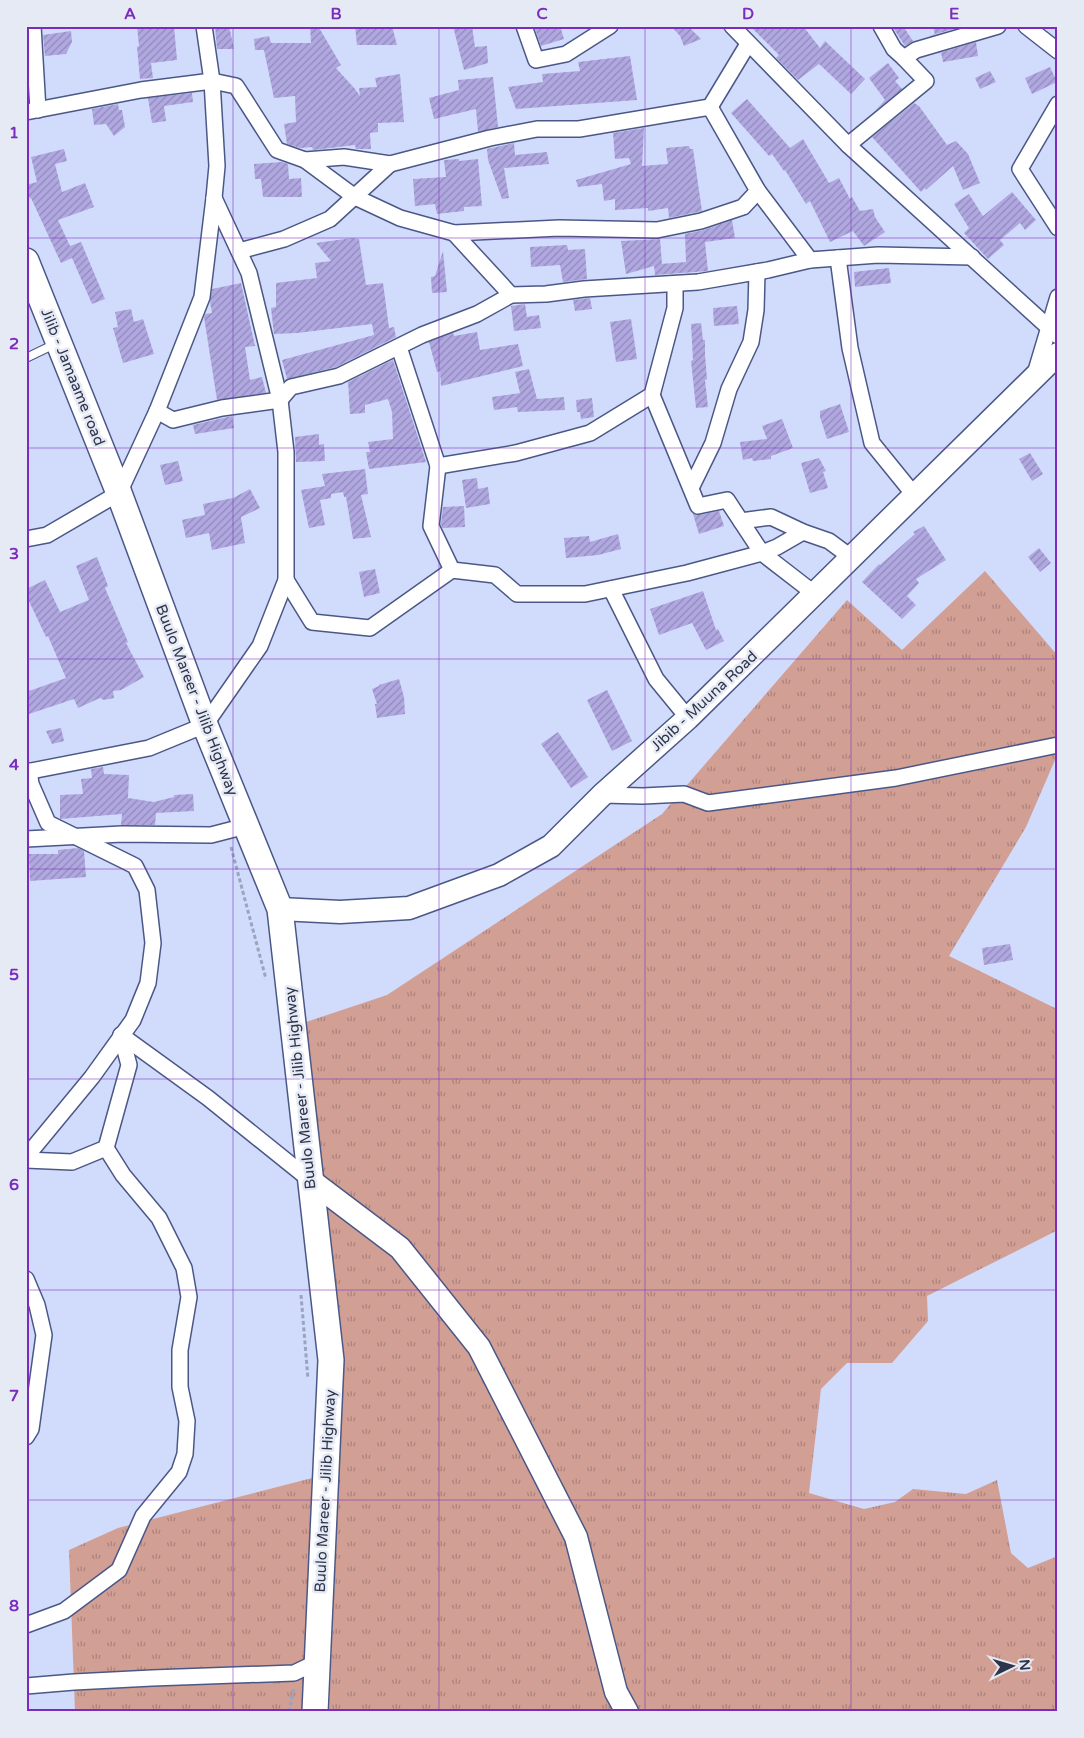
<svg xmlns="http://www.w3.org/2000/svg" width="1084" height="1738" font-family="'Varela Round',sans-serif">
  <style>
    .grass { fill: url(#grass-tufts) }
    .building { fill: url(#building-hatch) }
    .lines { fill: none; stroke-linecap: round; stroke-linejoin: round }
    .lane-casing { stroke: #4b5887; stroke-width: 10 }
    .street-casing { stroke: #4b5887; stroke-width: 18 }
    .secondary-casing { stroke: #4b5887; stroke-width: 25 }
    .primary-casing { stroke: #4b5887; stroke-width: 28 }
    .path { stroke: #9aa4c1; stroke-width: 3; stroke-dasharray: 4 2.5; stroke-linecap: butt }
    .lane { stroke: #fff; stroke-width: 8 }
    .street { stroke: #fff; stroke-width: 15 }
    .secondary { stroke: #fff; stroke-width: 22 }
    .primary { stroke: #fff; stroke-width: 25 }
    .grid { fill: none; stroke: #7b2cbf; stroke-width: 1; stroke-opacity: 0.55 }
    .labels { text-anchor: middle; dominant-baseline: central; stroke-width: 5; stroke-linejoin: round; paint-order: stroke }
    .street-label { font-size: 15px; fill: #2e3449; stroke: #e6eaf5 }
    .neatline { fill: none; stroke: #7b2cbf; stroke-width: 2 }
    .grid-label { font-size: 16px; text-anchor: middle; font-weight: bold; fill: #7b2cbf }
  </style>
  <defs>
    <pattern id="grass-tufts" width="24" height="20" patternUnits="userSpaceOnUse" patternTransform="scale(1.25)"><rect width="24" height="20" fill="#d29f95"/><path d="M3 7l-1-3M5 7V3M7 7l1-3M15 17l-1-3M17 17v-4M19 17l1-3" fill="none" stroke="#ab827c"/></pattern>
    <pattern id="building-hatch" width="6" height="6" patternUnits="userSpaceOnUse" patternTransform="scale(1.25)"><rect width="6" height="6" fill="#b1a8e1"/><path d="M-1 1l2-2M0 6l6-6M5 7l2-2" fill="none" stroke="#908ab8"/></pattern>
  </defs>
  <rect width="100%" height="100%" fill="#d1dcfd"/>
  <!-- grass -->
  <g class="grass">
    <polygon points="985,571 1058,656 1058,753 1026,827 949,956 1057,1009 1058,1230 927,1296 928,1321 892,1363 847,1363 821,1389 809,1493 864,1509 895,1502 913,1489 966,1494 997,1480 1011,1553 1028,1568 1058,1556 1058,1712 329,1712 344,1359 306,1022 387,995 662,814 847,600 902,650"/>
    <polygon points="312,1478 303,1712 75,1712 69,1550 118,1528"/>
  </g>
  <!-- building -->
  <g class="building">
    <polygon points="137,26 174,26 177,60 151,63 153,78 140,79 137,47 139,46"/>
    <polygon points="215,26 229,26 234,49 217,49"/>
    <polygon points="310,26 318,26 341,65 336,68 355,89 360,96 359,88 377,87 375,78 400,74 404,122 378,123 378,132 370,133 371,149 356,149 355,145 313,150 312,147 300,148 287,144 284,124 296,122 295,96 274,98 264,50 255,50 254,39 269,36 271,43 311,43"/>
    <polygon points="355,26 392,26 397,45 357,45"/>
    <polygon points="453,26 472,26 475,47 487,46 488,63 464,70"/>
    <polygon points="534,26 560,26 564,39 541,46"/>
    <polygon points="671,26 688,26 701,39 684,46 680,36"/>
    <polygon points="750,26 803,26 820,48 825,41 865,79 851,94 819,64 798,80 776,58 779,55"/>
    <polygon points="892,26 903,26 913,41 905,46"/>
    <polygon points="933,26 964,26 929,36 935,35"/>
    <polygon points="71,31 72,42 66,54 45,56 43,35"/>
    <polygon points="976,42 978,56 943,62 941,53 936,54"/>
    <polygon points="630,56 637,100 516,109 508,87 543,82 542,74 580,71 578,62"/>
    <polygon points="888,63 899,78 895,81 902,89 874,112 885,100 869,78"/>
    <polygon points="1050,67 1057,82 1032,94 1025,78"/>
    <polygon points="990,71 996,82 980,89 975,78"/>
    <polygon points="493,77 498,127 478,132 476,109 434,119 429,98 459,90 458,80"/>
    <polygon points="192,93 193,102 164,106 166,121 152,123 148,98"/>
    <polygon points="747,99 790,148 803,139 829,183 839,178 850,199 852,197 860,211 873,209 875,217 885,232 864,246 853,231 830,242 810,201 806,204 785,170 784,171 772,154 769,156 731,113"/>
    <polygon points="914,103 919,106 947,145 956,141 968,154 980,183 963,190 953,166 926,190 925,188 921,192 872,137"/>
    <polygon points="118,104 119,110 122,110 125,127 114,136 106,124 94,125 92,109"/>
    <polygon points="644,128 642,166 668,164 666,148 689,146 690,149 693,149 702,211 669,218 668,208 648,211 648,208 615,210 615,199 604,201 602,184 578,187 576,180 631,164 629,158 615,159 613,133"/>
    <polygon points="514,143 515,155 547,152 549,164 504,168 509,198 502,199 488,160 487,149"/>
    <polygon points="64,149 67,161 55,164 62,192 85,183 94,207 58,220 70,246 81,242 105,299 92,304 72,258 61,263 31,198 30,199 26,187 26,185 37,182 31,157"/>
    <polygon points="459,159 459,161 478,159 482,206 464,207 464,211 437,214 435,204 415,206 413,179 446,177 444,160"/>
    <polygon points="282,162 288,164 289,179 301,178 302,197 263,197 261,179 255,179 254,164"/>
    <polygon points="1012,192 1036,220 1025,230 1020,223 1000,240 1004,245 988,259 964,233 969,228 954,204 969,194 983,216"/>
    <polygon points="732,220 735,238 705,242 708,271 655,275 654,266 626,274 621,241 660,239 662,264 660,264 686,262 685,234 704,230"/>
    <polygon points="352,238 359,239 366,285 383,283 389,328 394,327 396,337 336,367 287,379 282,360 374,335 372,324 297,333 274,334 271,308 276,307 276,283 317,278 315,263 331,261 316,243"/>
    <polygon points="567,245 568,250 585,249 587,279 563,282 560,265 531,267 530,247"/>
    <polygon points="443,251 447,292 432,293 431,277 435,276"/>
    <polygon points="889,268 891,283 855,287 854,272"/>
    <polygon points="241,283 255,346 245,347 250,380 262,377 266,393 217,400 204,317 205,314 212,313 210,302 212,289"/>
    <polygon points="590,298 592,309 575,311 573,300"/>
    <polygon points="525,304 527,317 539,315 541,328 514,331 511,306"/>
    <polygon points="737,306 739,324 714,326 713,308"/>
    <polygon points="131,309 134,322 143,319 154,354 123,363 113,328 118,327 115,312"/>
    <polygon points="631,319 637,359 616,362 610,322"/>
    <polygon points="701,323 703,340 705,340 705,355 707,379 705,380 708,407 696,408 691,361 693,360 691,324"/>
    <polygon points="477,332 480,350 518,344 523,366 441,386 440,371 437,372 429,342 453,333 454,336"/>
    <polygon points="393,360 426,462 369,469 366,452 370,452 368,442 393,439 392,412 388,399 365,405 365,413 350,414 348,382"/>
    <polygon points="529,369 537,399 564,397 565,410 518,412 517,407 494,410 492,397 520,393 515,372"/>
    <polygon points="592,398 594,417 581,419 580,412 577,412 576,400"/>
    <polygon points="840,404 849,432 827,439 820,417 820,411"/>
    <polygon points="232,416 234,428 195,434 193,425"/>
    <polygon points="782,419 793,448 771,456 771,459 753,461 752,458 743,460 740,442 767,439 762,426"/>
    <polygon points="319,434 319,445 324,444 325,461 296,462 295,437"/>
    <polygon points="1030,453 1043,474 1032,481 1019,459"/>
    <polygon points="819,458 826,471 823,472 828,488 810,493 801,463"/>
    <polygon points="178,461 183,481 165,485 160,465"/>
    <polygon points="365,469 368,494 361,495 371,537 353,539 346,497 344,497 343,492 331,494 331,498 320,500 325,525 309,528 301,490 325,486 322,474"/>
    <polygon points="477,478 478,489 488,487 490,504 466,508 462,480"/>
    <polygon points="250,489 260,508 241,517 245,543 212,550 209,533 186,538 182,520 205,515 203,504 233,498"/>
    <polygon points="464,506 465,527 442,528 441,524 443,507"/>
    <polygon points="719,511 724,526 699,534 693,514 699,515"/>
    <polygon points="924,526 946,560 916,579 919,583 907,596 916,605 902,619 862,582 879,564 880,565 915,534 913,532"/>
    <polygon points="618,534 621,549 598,555 566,558 564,538 589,536 590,542"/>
    <polygon points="1039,548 1051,563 1040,572 1028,557"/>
    <polygon points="97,557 108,586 105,588 128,642 126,643 144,677 121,690 113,691 114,698 104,700 100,698 78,708 74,699 26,715 26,692 66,678 48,636 46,637 26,595 26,589 45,580 60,612 89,600 76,566"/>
    <polygon points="375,569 380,593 364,597 359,572"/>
    <polygon points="703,591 716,630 718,629 724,641 706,650 692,623 659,635 650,609"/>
    <polygon points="399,679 404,697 405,714 377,718 375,704 377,704 372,689 379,686 379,685"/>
    <polygon points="607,690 632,741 612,751 587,700"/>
    <polygon points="61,728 64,741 52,744 46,731"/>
    <polygon points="558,732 588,777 571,788 541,744"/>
    <polygon points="103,767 104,774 129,775 128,798 154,802 174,797 174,795 193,794 194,811 156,813 155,825 121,825 122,814 60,819 60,795 83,794 81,779 92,778 91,769"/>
    <polygon points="78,848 84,851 86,877 30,881 29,854 58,854 58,850"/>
    <polygon points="1010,944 1013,960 984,965 982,948"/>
  </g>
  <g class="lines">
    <!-- lane casing -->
    <g class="lane-casing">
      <polyline id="lane" points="26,358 55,344"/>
    </g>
    <!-- street casing -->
    <g class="street-casing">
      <g id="street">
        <polyline points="33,26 38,110"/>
        <polyline points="524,26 536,60 566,54 610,26"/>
        <polyline points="732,26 848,145 1058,336"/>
        <polyline points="881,26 894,49 904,58"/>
        <polyline points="1026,26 1058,51"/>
        <polyline points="1058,104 1020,169 1058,228"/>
        <polyline points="710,107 758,191 810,260"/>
        <polyline points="26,112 141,90 212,81 236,86 277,150 305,160 344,157 390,164 490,138 537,129 579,129 710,107 748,44"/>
        <polyline points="848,145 926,81 904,58 916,50 998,26"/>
        <polyline points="305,160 355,197 400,218 454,233 559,228 657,230 701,221 743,207 758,191"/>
        <polyline points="454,233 511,295"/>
        <polyline points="239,251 284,239 330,219 390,164"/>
        <polyline points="838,258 850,348 872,443 915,496"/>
        <polyline points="399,347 438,466 431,526 452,570"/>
        <polyline points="1035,374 1058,297"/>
        <polyline points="652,395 698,506 727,500 762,553 777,547 803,532"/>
        <polyline points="157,411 173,420 222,408 280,400 291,387 339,376 422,335 477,314 511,295 546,294 584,289 698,282 768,270 810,260 878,255 972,257"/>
        <polyline points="438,466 516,453 590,433 652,395 675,308 675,284"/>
        <polyline points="691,488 713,443 729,389 751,342 756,310 757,272"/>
        <polyline points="741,521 771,517 803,532 829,541 852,558"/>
        <polyline points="26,539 47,535 119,493 157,411 202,297 214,198 217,166 212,81 204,26"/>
        <polyline points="286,580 312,622 370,628 452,570 495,575 517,594 585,594 687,573 762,553 815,594"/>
        <polyline points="611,589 656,679 688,718"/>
        <polyline points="26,772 149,748 205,725 260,646 286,580 286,452 280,400 249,273 214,198"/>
        <polyline points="602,795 643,796 684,794 708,803 896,778 1058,745"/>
        <polyline points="26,839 122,834 211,835 246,826"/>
        <polyline points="121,1035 208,1098 310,1180"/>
        <polyline points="26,1157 92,1077 133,1020 148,983 153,943 147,890 135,866 48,823 31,784 29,771"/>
        <polyline points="26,1160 72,1162 106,1148 129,1065 121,1035"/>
        <polyline points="26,1279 37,1305 44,1335 31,1429 26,1437"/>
        <polyline points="26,1625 64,1611 119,1570 143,1516 179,1472 185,1454 187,1421 180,1387 180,1350 189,1297 184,1268 159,1218 123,1175 106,1148"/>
        <polyline points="26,1686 74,1682 152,1678 294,1673 317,1662"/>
      </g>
    </g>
    <!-- secondary casing -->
    <g class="secondary-casing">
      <g id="secondary">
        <polyline points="280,909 340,912 409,908 499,875 551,846 602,795 688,718 1058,354"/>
        <polyline points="310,1180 400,1248 479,1347 576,1537 616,1692 627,1712"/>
      </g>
    </g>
    <!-- primary casing -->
    <g class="primary-casing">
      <polyline id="primary" points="26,261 119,493 205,725 280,909 331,1360 315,1712"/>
    </g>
    <!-- path -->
    <g class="path">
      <polyline points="231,847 266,979"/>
      <polyline points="301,1295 308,1379"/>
      <polyline points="289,1712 294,1687"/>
    </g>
    <!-- lane -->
    <use href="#lane" class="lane"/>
    <!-- street -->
    <use href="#street" class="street"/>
    <!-- secondary -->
    <use href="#secondary" class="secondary"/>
    <!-- primary -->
    <use href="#primary" class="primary"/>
  </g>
  <!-- grid -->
  <path class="grid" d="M 233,26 L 233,1712M 439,26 L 439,1712M 645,26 L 645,1712M 851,26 L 851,1712M 26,238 L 1058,238M 26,448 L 1058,448M 26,659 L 1058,659M 26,869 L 1058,869M 26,1079 L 1058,1079M 26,1290 L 1058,1290M 26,1500 L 1058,1500"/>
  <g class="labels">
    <!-- street labels -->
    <g class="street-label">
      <text transform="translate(73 377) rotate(68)">Jilib - Jamaame road</text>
      <text transform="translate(197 700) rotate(69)">Buulo Mareer - Jilib Highway</text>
      <text transform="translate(704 701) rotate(-43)">Jibib - Muuna Road</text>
      <text transform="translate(300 1088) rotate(-96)">Buulo Mareer - Jilib Highway</text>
      <text transform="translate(325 1491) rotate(-87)">Buulo Mareer - Jilib Highway</text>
    </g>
  </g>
  <!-- border -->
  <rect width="1084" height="1738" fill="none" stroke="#e6eaf5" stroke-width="55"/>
  <!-- north arrow -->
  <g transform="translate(1012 1666) rotate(85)" stroke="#e6eaf5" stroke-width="4" paint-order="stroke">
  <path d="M0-4L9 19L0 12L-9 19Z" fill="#2e3449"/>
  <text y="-8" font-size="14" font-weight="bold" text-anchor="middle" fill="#2e3449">N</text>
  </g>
  <rect x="28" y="28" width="1028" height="1682" class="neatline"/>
  <g class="grid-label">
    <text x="130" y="19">A</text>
    <text x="336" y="19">B</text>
    <text x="542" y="19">C</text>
    <text x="748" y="19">D</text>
    <text x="954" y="19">E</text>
    <text x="14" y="138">1</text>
    <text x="14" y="349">2</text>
    <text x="14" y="559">3</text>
    <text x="14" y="770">4</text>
    <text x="14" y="980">5</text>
    <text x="14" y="1190">6</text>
    <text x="14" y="1401">7</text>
    <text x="14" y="1611">8</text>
  </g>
</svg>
